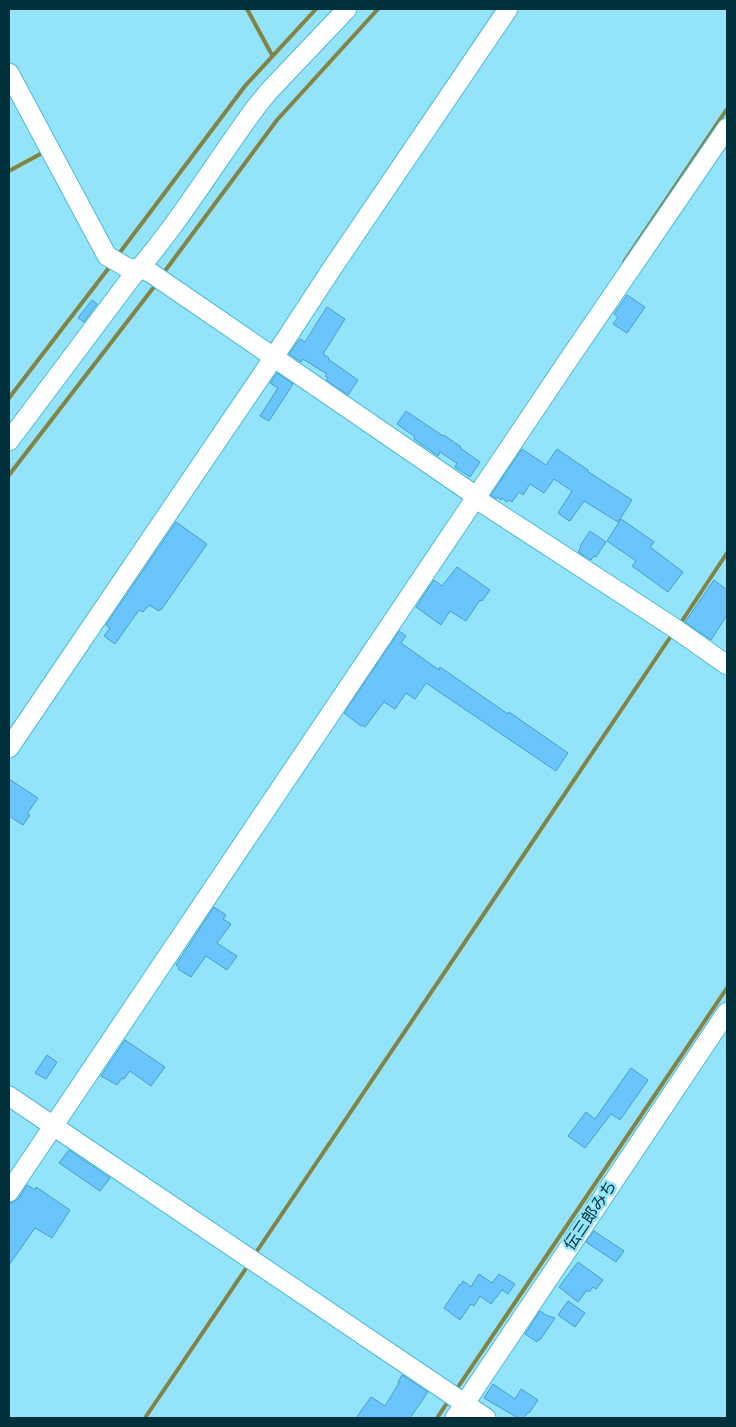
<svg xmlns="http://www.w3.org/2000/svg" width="736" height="1427" font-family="Roboto,'Noto Sans JP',sans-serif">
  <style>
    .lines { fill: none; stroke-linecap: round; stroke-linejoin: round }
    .stream { stroke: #838343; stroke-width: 4 }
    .building { fill: #69c5fc; stroke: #4a9ccb }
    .minor-casing { stroke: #4cbad5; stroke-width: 21 }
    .minor { stroke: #fff; stroke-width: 19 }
    .labels { text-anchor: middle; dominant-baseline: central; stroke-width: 5; stroke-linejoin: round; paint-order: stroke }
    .street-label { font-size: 16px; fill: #00303b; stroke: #93e4fa }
  </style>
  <rect width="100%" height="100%" fill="#93e4fa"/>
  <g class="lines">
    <!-- stream -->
    <g class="stream">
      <polyline points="247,9 272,55"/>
      <polyline points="9,171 44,152"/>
      <polyline points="118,255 245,86 316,9"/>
      <polyline points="624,262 727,109"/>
      <polyline points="162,275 277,120 378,9"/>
      <polyline points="9,398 111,265"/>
      <polyline points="9,475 157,283"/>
      <polyline points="680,624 727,553"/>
      <polyline points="255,1254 671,636"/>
      <polyline points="456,1390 727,988"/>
      <polyline points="145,1418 249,1264"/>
      <polyline points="437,1418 449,1400"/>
    </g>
  </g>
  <!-- building -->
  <g class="building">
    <polygon points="627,295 645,307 627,333 613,324 618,317 614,314"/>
    <polygon points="92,300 97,304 84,322 78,318"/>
    <polygon points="327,307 345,319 323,354 329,358 328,359 358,380 348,395 326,380 328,378 325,376 327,374 303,359 301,362 289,354 300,339 305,342"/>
    <polygon points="277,373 293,384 269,421 260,416 278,388 270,383"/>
    <polygon points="406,411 443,436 444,435 461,447 460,448 480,462 470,477 455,467 457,463 440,452 438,456 414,439 415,437 397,424"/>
    <polygon points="522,449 546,465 557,449 588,470 587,471 632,500 618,522 584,501 570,521 568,520 558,513 572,491 554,479 544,493 530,484 523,495 519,492 512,502 509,500 507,502 502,498 501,500 497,497 496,499 491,495"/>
    <polygon points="621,519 650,539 654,542 650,547 683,572 668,592 632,566 636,561 607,541"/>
    <polygon points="176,522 207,544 161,610 160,609 159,611 149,605 143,612 139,610 115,644 104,636 110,628 106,625"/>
    <polygon points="590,531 606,542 596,557 594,556 591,560 578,552 581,547 580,546"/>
    <polygon points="457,567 490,590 482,601 480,600 466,621 450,611 441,625 416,607 434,580 442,586"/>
    <polygon points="714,580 727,590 727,615 711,640 685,622"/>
    <polygon points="399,631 406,636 401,643 439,670 440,667 508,714 509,712 568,753 556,771 426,683 415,699 406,693 395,709 384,702 365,727 362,725 361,726 344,713"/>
    <polygon points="9,779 38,798 27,814 30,815 23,825 9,816"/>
    <polygon points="214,907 226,915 223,919 231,924 217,943 237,956 227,970 206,956 191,977 178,969 179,967 176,965"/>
    <polygon points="125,1040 165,1067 151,1086 130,1071 124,1079 122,1078 117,1085 101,1076"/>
    <polygon points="47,1055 57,1062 46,1079 35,1073"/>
    <polygon points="631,1068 648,1080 620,1120 611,1114 585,1148 568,1136 586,1112 595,1119"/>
    <polygon points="69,1150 110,1178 100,1191 59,1163"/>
    <polygon points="27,1185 35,1190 36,1187 70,1210 52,1238 35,1228 9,1265 9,1203 13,1202 18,1199"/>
    <polygon points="594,1231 624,1251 616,1262 586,1242"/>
    <polygon points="578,1262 603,1280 596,1289 593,1287 589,1292 587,1290 578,1302 559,1287"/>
    <polygon points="479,1274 492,1283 499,1274 515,1284 508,1294 502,1290 491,1304 480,1296 474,1306 471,1304 460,1320 444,1308 460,1284 461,1285 463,1281 471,1287"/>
    <polygon points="568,1301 585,1313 575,1327 558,1315"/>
    <polygon points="540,1311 546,1315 555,1318 540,1340 539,1339 537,1342 525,1334"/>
    <polygon points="402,1375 428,1392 410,1418 356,1418 371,1397 385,1406 399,1383 398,1382"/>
    <polygon points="493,1384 515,1399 521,1389 538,1400 529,1413 528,1412 524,1418 518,1418 484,1398"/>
  </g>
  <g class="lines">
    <!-- minor casing -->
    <g class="minor-casing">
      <g id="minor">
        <polyline points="9,73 107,256 128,268 145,270 151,273 473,494 484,504 673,627 727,665"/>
        <path d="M 9,441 L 131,278 C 178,225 214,164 256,107 L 269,91 L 347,9"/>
        <polyline points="9,748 274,357 333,267 508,9"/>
        <polyline points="9,1096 486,1418"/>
        <polyline points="9,1192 571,356 727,128"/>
        <polyline points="455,1418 727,1012"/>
      </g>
    </g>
    <!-- minor -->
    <use href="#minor" class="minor"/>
  </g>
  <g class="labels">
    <!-- street labels -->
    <g class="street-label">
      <text transform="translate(590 1215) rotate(-56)">伝三郎みち</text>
    </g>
  </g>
  <!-- border -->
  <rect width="736" height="1427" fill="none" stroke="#00303b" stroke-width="20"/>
</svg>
